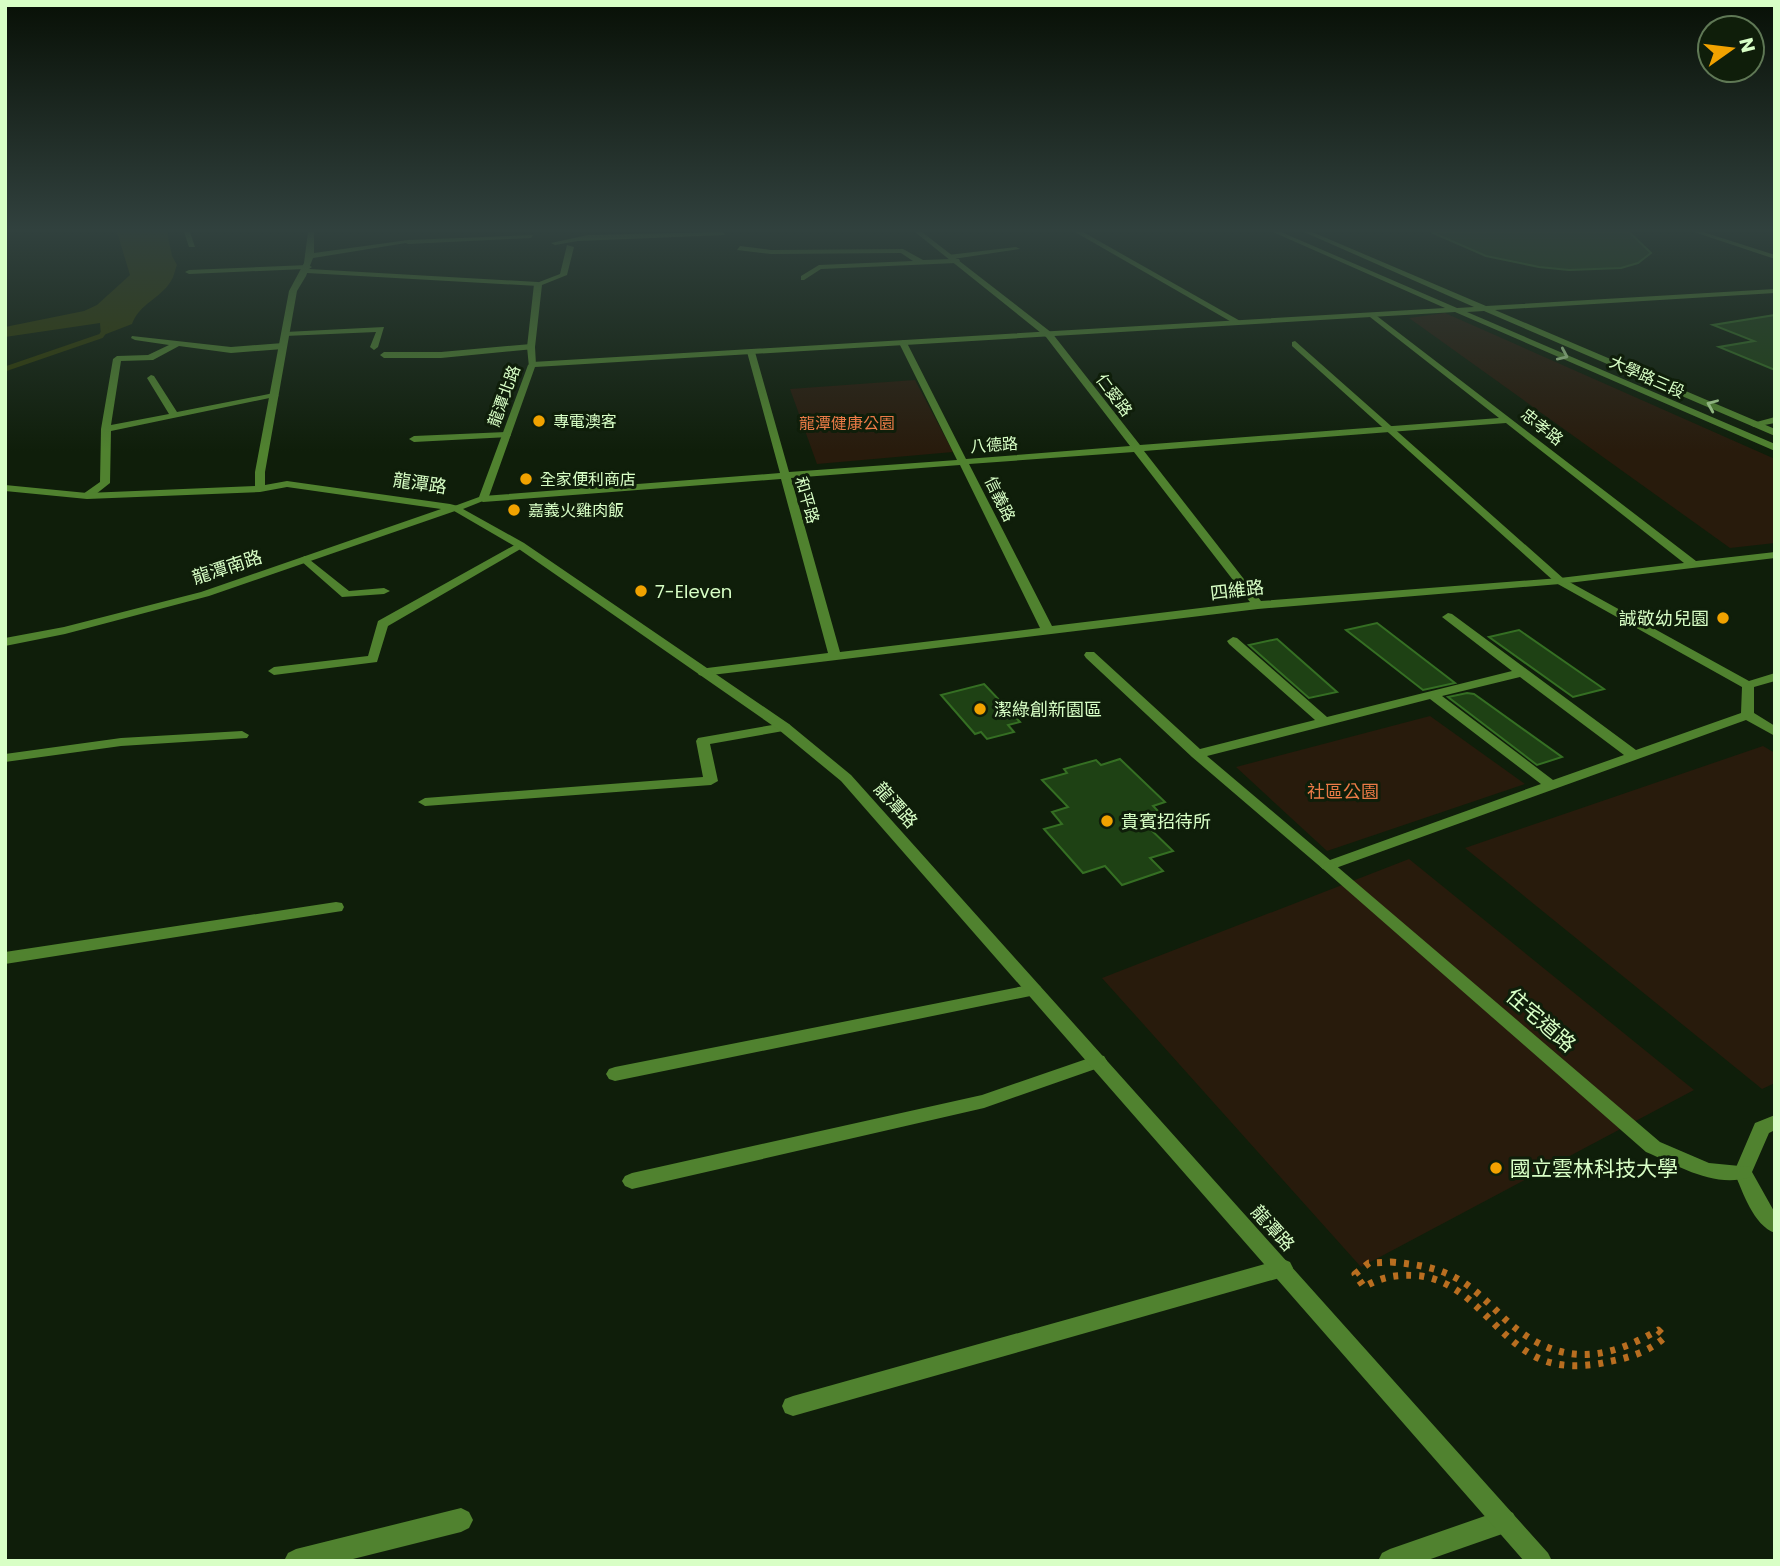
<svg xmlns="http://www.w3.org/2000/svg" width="1780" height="1566" font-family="Poppins,'Noto Sans TC',sans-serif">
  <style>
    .green { fill: #281b0c }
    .water { fill: #313c04 }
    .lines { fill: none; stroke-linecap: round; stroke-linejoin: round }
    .stream { stroke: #313c04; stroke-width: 5 }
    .building { fill: #1e4114; stroke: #356f23; stroke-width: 2 }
    .path { stroke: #b96e20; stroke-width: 7; stroke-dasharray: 5 8; stroke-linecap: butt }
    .service { fill: #50822f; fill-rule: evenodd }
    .minor { fill: #50822f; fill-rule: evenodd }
    .tertiary { fill: #50822f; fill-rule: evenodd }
    .oneway { stroke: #a8d391 }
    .poi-dot { fill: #f1a200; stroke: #0f1e0a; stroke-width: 2.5 }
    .labels { text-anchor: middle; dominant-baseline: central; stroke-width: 6; stroke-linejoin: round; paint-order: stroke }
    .far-street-label { font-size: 16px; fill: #d8ffc6; stroke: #0f1e0a }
    .far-poi-label { font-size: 16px; fill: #d8ffc6; stroke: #0f1e0a; text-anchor: start }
    .far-park-label { font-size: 16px; fill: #eb7b47; stroke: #0f1e0a }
    .street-label { font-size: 18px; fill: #d8ffc6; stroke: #0f1e0a }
    .poi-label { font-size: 18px; fill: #d8ffc6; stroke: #0f1e0a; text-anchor: start }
    .park-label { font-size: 18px; fill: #eb7b47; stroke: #0f1e0a }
    .near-street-label { font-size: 21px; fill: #d8ffc6; stroke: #0f1e0a }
    .near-poi-label { font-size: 21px; fill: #d8ffc6; stroke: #0f1e0a; text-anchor: start }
  </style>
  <rect width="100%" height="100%" fill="#0f1e0a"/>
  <!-- green -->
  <g class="green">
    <polygon points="1445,313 1775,459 1775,543 1730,548 1409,318"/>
    <polygon points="915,380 953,452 817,464 790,389"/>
    <polygon points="1430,716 1525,784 1327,851 1236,767"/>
    <polygon points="1763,746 1775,753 1775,1083 1762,1089 1465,848"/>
    <polygon points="1409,859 1694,1090 1361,1267 1102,978"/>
  </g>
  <!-- water -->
  <path class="water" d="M 117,232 L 167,232 L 172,256 L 177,265 C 175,269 174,277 171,281 C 160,299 140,303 132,324 L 101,336 L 100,323 L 5,337 L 5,327 L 84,311 L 97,305 L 130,275 Z"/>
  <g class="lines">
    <!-- stream -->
    <polyline class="stream" points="5,369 101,336 106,329"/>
  </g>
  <!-- building -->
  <g class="building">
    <polygon points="1431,232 1629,232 1651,253 1638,263 1621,268 1569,270 1539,267 1486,256"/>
    <polygon points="1775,315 1775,370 1719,347 1754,341 1713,325"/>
    <polygon points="1377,623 1455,683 1423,690 1346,630"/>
    <polygon points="1519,630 1604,689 1573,697 1489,637"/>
    <polygon points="1277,639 1337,692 1309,698 1249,645"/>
    <polygon points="984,684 1020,722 1008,725 1014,732 987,739 981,732 975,734 941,695"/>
    <polygon points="1467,693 1474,694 1562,757 1537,765 1448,697"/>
    <polygon points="1120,759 1165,802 1153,806 1165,818 1145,824 1173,851 1150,858 1163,871 1122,885 1105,866 1083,873 1044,829 1062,824 1052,812 1068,807 1042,780 1067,773 1064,769 1096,760 1101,765"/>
  </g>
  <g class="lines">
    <!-- path -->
    <path class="path" d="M 1391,1262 C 1414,1264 1437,1267 1458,1279 C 1477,1290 1491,1306 1507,1321 C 1557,1365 1602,1363 1658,1330 L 1665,1337 C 1649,1352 1628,1358 1607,1362 C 1585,1367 1558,1368 1538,1358 C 1493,1336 1473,1284 1421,1276 C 1399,1274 1383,1276 1364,1287 L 1355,1274 L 1369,1263 Z"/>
    <!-- service -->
    <g class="service">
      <polygon points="184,232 190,232 195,247 189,247"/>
      <polygon points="723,232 725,235 578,241 555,245 551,243 588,235"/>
      <polygon points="533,235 531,238 408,244 404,242 408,240"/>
      <polygon points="740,246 771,250 903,249 923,260 951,259 948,255 1016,247 1020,249 953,259 959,259 960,261 956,263 821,269 804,280 801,280 801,276 819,265 913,261 901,253 771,254 737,250"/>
      <polygon points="308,265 312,267 309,269 538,282 542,284 538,286 307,273 303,271 305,269 189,274 185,272 189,270"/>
      <polygon points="384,327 378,347 374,350 370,347 376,332 285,336 281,334 285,332"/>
      <polygon points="132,336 231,347 283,343 287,346 283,349 231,353 179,346 153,360 121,361 111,425 169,414 147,378 151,375 154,376 177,412 274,393 279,396 111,431 110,483 91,498 83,498 83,494 100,482 101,429 113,359 117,356 148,355 169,345 135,340 131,338"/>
      <path d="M 1295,341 L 1564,579 L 1749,681 L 1775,673 L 1775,681 L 1754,687 L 1754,713 L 1775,726 L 1775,736 L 1746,720 L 1333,869 L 1323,869 L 1192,757 L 1086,658 L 1084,655 L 1086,652 L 1094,652 L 1200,749 L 1315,720 L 1229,644 L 1227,641 L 1233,637 L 1237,638 L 1327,717 L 1512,671 L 1442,617 L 1448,613 L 1452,614 L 1636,750 L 1741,713 L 1742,687 L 1556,583 L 1292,346 L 1292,342 ZM 1520,677 L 1624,755 L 1553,780 L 1442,696 ZM 1430,699 L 1541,784 L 1330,860 L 1207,756 Z"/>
      <polygon points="531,344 535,347 534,349 441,358 384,358 380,355 384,352 441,352"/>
      <polygon points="506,432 511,435 509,437 414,442 409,439 414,436"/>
      <polygon points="520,542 525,545 524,547 388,626 377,662 274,675 268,671 274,667 368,656 378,621"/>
      <polygon points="305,556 349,591 384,588 390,591 384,594 342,597 301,561 299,559"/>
      <polygon points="784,723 789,724 791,727 789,730 710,744 718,781 711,785 425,806 418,802 425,798 703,777 696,741 698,738"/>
      <polygon points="242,731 249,735 247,738 121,746 5,762 5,754 121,738"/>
      <polygon points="336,902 342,903 344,907 342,911 5,964 5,952"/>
      <polygon points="1034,984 1040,986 1042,990 1040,994 615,1081 609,1079 606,1074 609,1069 615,1067"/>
      <polygon points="1098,1055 1104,1056 1107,1061 1104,1066 984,1108 632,1189 625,1186 622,1181 625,1176 632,1173 982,1095"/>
      <path d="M 1775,1115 L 1775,1130 L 1769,1133 L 1752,1172 L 1775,1213 L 1775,1233 C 1753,1225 1743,1192 1734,1172 L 1755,1123 Z"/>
      <polygon points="1283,1259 1290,1262 1293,1268 1290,1274 1283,1277 793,1416 785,1413 782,1406 785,1399 793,1396"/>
      <polygon points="461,1508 469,1512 473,1520 469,1528 461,1532 345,1561 284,1561 288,1553 296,1549"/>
      <polygon points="1505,1509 1513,1513 1517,1521 1513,1529 1505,1533 1425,1561 1378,1561 1382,1553 1390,1549"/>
    </g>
    <!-- minor -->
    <g class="minor">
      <polygon points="308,232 314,232 314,253 408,240 412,242 313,258 306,276 297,291 265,472 265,485 287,481 450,504 458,506 458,510 209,596 65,634 5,646 5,638 64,627 201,592 441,509 287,487 260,492 87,499 5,491 5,485 87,493 255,486 255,472 289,291 304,263"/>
      <path d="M 915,232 L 922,232 L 1052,333 L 1140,445 L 1499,418 L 1370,317 L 1369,315 L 1373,313 L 1696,561 L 1775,552 L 1775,558 L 1560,584 L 1258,609 L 703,676 L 699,675 L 697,672 L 699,669 L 828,653 L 781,479 L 483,502 L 478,499 L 483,496 L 780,473 L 747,352 L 751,349 L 755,352 L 789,472 L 957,460 L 899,343 L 903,340 L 907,343 L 966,459 L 1130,446 L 1046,337 ZM 1506,423 L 1684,563 L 1560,578 L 1261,601 L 1144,451 ZM 1134,452 L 1250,602 L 1052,626 L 969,464 ZM 960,465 L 1040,628 L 840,652 L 791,478 Z"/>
      <polygon points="1075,232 1083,232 1242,322 1235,324"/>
      <polygon points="1694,232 1703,232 1775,255 1775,259"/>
      <polygon points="567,245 574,247 567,275 542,285 535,347 536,365 529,367 527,347 534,284 560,274"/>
      <polygon points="1775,417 1775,423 1754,427 1749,424"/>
      <path d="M 1328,861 L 1333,863 L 1660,1142 L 1709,1163 L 1750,1167 L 1752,1172 L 1750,1177 C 1715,1189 1677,1165 1646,1152 L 1323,869 L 1320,866 Z"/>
    </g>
    <!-- tertiary -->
    <polygon class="tertiary" points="1273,232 1281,232 1457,308 1474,307 1304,232 1312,232 1486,306 1775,289 1775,293 1495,310 1775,429 1775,436 1484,311 1467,312 1775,444 1775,451 1455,312 535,367 488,499 463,509 524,543 789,724 851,775 1548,1553 1552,1561 1524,1561 841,781 779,730 516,547 449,508 479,497 528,365 532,362 1445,308"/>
  </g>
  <!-- one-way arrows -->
  <defs><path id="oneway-chevron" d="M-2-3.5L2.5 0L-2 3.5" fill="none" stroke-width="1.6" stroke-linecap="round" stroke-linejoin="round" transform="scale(1.75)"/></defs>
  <g class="oneway">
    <use href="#oneway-chevron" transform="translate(1563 355) rotate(24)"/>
    <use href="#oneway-chevron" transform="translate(1712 405) rotate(-157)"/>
  </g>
  <!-- sky -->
  <linearGradient id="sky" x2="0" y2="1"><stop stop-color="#081006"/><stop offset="0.51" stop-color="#31413e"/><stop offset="1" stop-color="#31413e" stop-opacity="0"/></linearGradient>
  <rect width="1780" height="451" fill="url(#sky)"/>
  <!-- markers -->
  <g class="poi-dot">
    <circle cx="539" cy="421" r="7"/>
    <circle cx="526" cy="479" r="7"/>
    <circle cx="514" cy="510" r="7"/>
    <circle cx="641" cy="591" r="7"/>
    <circle cx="1723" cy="618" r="7"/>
    <circle cx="980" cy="709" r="7"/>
    <circle cx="1107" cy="821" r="7"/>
    <circle cx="1496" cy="1168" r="7"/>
  </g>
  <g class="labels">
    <!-- far-street labels -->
    <g class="far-street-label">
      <text transform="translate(1647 377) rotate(24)">大學路三段</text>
      <text transform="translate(1114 395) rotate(53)">仁愛路</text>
      <text transform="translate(504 396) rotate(-70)">龍潭北路</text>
      <text transform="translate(1542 427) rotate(38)">忠孝路</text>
      <text transform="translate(994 445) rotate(-4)">八德路</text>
      <text transform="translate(1000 499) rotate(64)">信義路</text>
      <text transform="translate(807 500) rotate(74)">和平路</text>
    </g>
    <!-- far-poi labels -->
    <g class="far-poi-label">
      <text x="553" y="421">專電澳客</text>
      <text x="540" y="479">全家便利商店</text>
      <text x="528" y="510">嘉義火雞肉飯</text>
    </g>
    <!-- far-park labels -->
    <g class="far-park-label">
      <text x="847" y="423">龍潭健康公園</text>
    </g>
    <!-- street labels -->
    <g class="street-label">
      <text transform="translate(420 483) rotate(8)">龍潭路</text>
      <text transform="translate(227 567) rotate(-18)">龍潭南路</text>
      <text transform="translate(1237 590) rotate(-7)">四維路</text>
      <text transform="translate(896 805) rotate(48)">龍潭路</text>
      <text transform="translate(1273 1228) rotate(48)">龍潭路</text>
    </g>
    <!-- poi labels -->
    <g class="poi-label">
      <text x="655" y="591">7-Eleven</text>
      <text x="1709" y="618" text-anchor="end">誠敬幼兒園</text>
      <text x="994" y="709">潔綠創新園區</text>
      <text x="1121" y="821">貴賓招待所</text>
    </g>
    <!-- park labels -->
    <g class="park-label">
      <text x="1343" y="791">社區公園</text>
    </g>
    <!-- near-street labels -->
    <g class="near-street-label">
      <text transform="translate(1541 1020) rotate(41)">住宅道路</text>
    </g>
    <!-- near-poi labels -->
    <g class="near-poi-label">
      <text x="1510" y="1168">國立雲林科技大學</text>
    </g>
  </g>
  <!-- border -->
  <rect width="1780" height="1566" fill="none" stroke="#d8ffc6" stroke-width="14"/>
  <!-- north arrow -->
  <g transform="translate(1731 49) rotate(76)"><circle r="33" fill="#0f1e0a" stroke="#5f7855" stroke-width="2"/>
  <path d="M0-5L12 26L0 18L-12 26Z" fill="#f1a200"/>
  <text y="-10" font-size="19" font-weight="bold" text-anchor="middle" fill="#d8ffc6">N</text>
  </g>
</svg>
